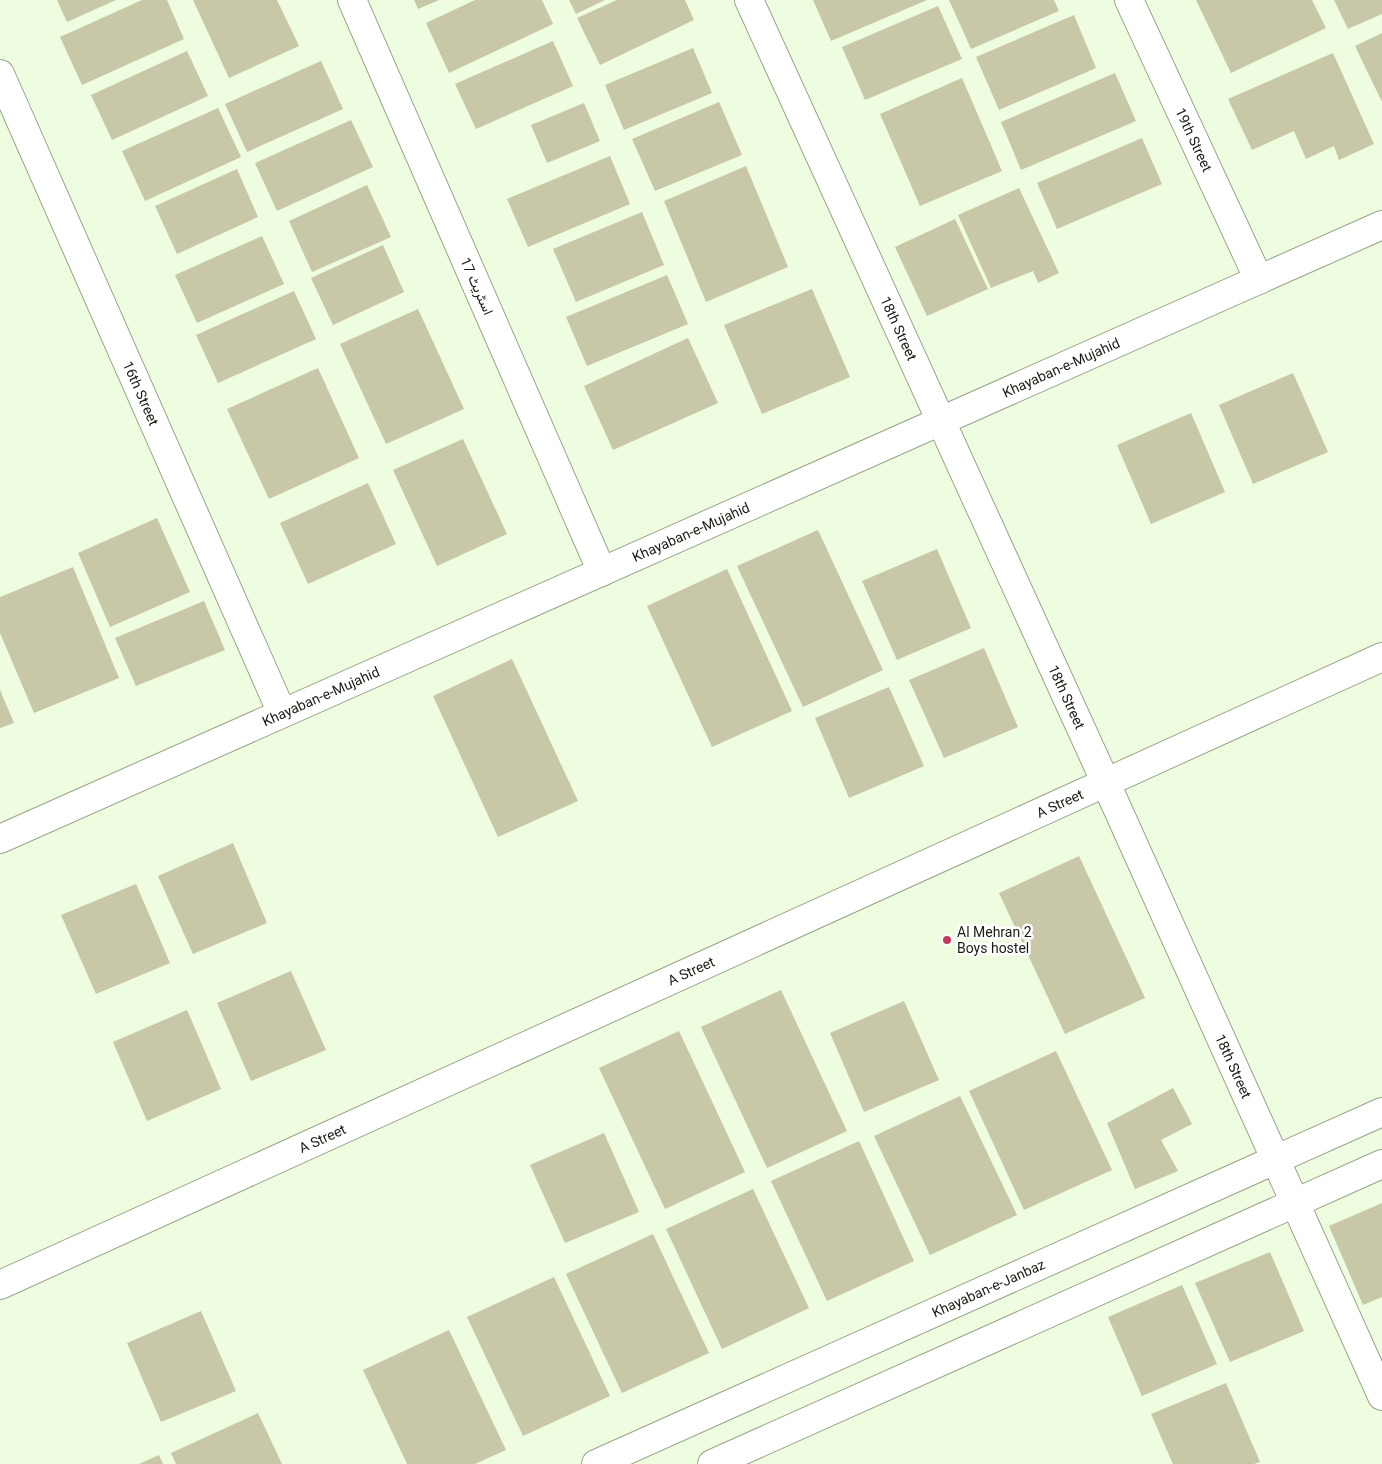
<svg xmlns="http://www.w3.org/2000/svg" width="1382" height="1464" font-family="Roboto,Vazirmatn,sans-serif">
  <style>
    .building { fill: #c8c7a8 }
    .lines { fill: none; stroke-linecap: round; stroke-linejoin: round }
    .minor-casing { stroke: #98a58a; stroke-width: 30 }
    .secondary-casing { stroke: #98a58a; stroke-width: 30 }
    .minor { stroke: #fff; stroke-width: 28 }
    .secondary { stroke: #fff; stroke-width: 28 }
    .poi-dot { fill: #c5365f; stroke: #fff; stroke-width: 2 }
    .labels { text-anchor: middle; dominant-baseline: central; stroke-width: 5; stroke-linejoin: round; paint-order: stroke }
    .street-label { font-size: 14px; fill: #181d13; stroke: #fff }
    .poi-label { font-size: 14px; fill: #181d13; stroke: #fff; text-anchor: start }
  </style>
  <rect width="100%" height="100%" fill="#eefcdf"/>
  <!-- building -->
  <g class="building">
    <polygon points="57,0 116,0 67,22"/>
    <polygon points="142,0 167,0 184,39 82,85 60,37"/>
    <polygon points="193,0 277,0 299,46 229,78"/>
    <polygon points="414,0 439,0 418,9"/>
    <polygon points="475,0 542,0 553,24 449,73 426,23"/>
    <polygon points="569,0 605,0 576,14"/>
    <polygon points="617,0 685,0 694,20 600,65 577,18"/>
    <polygon points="813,0 927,0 831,41"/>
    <polygon points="949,0 1054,0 1059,11 971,49"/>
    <polygon points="1196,0 1312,0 1326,28 1231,73"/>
    <polygon points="1334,0 1382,0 1382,14 1348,29"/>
    <polygon points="938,6 962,59 865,100 842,47"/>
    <polygon points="1074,15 1096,68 999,110 976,57"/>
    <polygon points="1382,33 1382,102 1355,46"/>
    <polygon points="553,41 573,86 476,129 455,84"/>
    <polygon points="693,48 712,93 624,130 605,85"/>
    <polygon points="187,51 208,96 112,140 91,95"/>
    <polygon points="1333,53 1374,144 1339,160 1334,146 1306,159 1294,131 1252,150 1228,99"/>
    <polygon points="321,61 343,109 247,152 225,104"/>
    <polygon points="1115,73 1136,121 1021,170 1001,122"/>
    <polygon points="962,78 1002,171 920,206 880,114"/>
    <polygon points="719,102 742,155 655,191 632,139"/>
    <polygon points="584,103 600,141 547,163 531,125"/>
    <polygon points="218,108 241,157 145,201 122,151"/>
    <polygon points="351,120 373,167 277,211 255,163"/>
    <polygon points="1142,138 1162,184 1057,229 1037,183"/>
    <polygon points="610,156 630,204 528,247 507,199"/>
    <polygon points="746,166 788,267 706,302 664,201"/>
    <polygon points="237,169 258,217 177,254 155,206"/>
    <polygon points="367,185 391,237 312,272 289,221"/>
    <polygon points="1019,188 1059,273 1038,283 1033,271 991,288 958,215"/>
    <polygon points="642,212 664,265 576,302 553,249"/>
    <polygon points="955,219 988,289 927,316 895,247"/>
    <polygon points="262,236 284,284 197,323 175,275"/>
    <polygon points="383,245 404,292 333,325 311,278"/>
    <polygon points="667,275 688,324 587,366 566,317"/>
    <polygon points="812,289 850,377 762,414 724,325"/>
    <polygon points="294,291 316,339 218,383 196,335"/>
    <polygon points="418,309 464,409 386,444 340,344"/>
    <polygon points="688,338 718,403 613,450 584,386"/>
    <polygon points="318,368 359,458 269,499 227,409"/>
    <polygon points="1293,373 1328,452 1253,484 1219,405"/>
    <polygon points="1191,413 1225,492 1151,524 1117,445"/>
    <polygon points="463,439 507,534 437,566 393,470"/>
    <polygon points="368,483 396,544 308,584 280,523"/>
    <polygon points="157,518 190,592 110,627 78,553"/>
    <polygon points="818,530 883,670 803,707 737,566"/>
    <polygon points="937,549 971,628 897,660 862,581"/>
    <polygon points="73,567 119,678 34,713 0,633 0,597"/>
    <polygon points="727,569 792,711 712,747 647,606"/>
    <polygon points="204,601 225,650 136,686 115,638"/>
    <polygon points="984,648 1018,727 944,758 909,680"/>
    <polygon points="512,659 578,801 498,837 433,696"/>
    <polygon points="889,687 924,766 849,798 815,718"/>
    <polygon points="0,690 14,723 0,728"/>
    <polygon points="233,843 267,923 193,954 158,876"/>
    <polygon points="1079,856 1145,998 1065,1034 999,893"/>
    <polygon points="136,884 170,963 96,994 61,915"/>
    <polygon points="291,971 326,1050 251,1081 217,1003"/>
    <polygon points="781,990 847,1131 767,1168 701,1027"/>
    <polygon points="904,1001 939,1080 864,1112 830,1033"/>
    <polygon points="187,1010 221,1089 147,1121 113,1042"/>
    <polygon points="679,1031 745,1172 665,1209 599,1068"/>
    <polygon points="1056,1051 1112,1170 1024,1210 969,1091"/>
    <polygon points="1173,1088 1192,1124 1161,1140 1178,1171 1135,1189 1107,1123"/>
    <polygon points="960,1096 1017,1215 930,1255 874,1136"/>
    <polygon points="604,1133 639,1212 565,1243 530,1165"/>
    <polygon points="859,1141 914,1261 827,1301 771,1181"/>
    <polygon points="753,1189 809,1308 722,1349 666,1229"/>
    <polygon points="1382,1203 1382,1297 1363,1305 1329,1226"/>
    <polygon points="653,1234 709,1353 622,1393 566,1274"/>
    <polygon points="1270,1252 1304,1331 1230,1362 1195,1283"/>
    <polygon points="554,1277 610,1396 523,1436 467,1317"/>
    <polygon points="1182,1285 1217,1364 1142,1396 1108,1317"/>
    <polygon points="201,1311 236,1391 161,1422 127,1343"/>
    <polygon points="449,1330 506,1450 475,1464 407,1464 363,1370"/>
    <polygon points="1226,1383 1260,1462 1254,1464 1173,1464 1151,1414"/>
    <polygon points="258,1413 282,1464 176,1464 171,1453"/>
    <polygon points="159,1455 163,1464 139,1464"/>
  </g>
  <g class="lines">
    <!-- minor casing -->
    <g class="minor-casing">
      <g id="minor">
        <polyline points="352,0 602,572"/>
        <path id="s1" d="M 749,0 L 1105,781 L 1382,1396"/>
        <path id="s2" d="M 1129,0 L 1259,280"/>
        <path id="s3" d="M 0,74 L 282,713"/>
        <path id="s4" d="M 0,1285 L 1382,657"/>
        <path id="s5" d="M 596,1464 L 1382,1112"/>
        <polyline points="712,1464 1382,1164"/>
      </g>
    </g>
    <!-- secondary casing -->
    <g class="secondary-casing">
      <g id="secondary">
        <path id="s6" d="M 0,839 L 1382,225"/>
      </g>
    </g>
    <!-- minor -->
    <use href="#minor" class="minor"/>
    <!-- secondary -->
    <use href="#secondary" class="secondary"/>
  </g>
  <!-- markers -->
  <circle class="poi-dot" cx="947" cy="940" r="5"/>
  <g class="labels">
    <!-- street labels -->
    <g class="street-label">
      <text stroke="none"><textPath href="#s2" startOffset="154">19th Street</textPath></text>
      <text transform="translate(477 286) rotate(66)">اسٹریٹ 17</text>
      <text stroke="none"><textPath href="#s1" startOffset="361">18th Street</textPath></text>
      <text stroke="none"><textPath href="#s6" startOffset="1161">Khayaban-e-Mujahid</textPath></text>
      <text stroke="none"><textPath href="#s3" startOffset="349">16th Street</textPath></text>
      <text stroke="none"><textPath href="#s6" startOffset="756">Khayaban-e-Mujahid</textPath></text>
      <text stroke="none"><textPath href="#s6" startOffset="351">Khayaban-e-Mujahid</textPath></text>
      <text stroke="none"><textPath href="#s1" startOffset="766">18th Street</textPath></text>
      <text stroke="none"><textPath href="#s4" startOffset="1164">A Street</textPath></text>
      <text stroke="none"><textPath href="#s4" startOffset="759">A Street</textPath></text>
      <text stroke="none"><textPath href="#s1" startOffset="1171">18th Street</textPath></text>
      <text stroke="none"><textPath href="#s4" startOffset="354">A Street</textPath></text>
      <text stroke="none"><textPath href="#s5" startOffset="430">Khayaban-e-Janbaz</textPath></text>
    </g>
    <!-- poi labels -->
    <g class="poi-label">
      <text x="957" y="932">Al Mehran 2<tspan x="957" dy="16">Boys hostel</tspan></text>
    </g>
  </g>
</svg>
